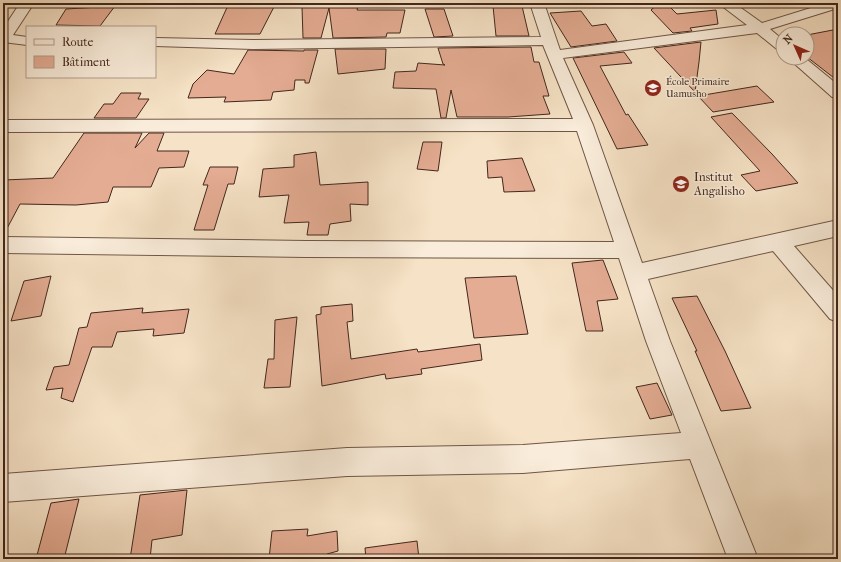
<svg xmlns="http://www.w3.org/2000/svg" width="841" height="562" font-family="'IM FELL French Canon',serif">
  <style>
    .building { fill: #e4ac93; stroke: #42271c }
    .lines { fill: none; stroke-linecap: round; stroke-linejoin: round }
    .minor-casing { stroke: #6f5646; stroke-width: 2 }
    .minor { fill: #f9ecda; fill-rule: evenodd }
    .labels { text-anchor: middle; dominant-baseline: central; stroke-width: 3; stroke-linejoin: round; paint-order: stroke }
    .far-poi-label { font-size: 10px; fill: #42271c; stroke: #f9ecda; text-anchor: start }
    .poi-label { font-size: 12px; fill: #42271c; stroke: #f9ecda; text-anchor: start }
  </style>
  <rect width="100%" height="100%" fill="#f6e2c6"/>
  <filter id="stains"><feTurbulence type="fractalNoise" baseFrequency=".005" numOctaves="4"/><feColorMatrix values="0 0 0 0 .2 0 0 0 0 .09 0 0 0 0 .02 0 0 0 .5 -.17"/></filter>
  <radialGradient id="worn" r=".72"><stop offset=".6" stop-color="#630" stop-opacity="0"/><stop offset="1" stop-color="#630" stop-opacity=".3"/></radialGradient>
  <!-- building -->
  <g class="building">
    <polygon points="229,3 276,3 260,34 215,34"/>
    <polygon points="659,3 666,3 677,14 716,10 718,24 690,28 692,31 673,33 651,10"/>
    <polygon points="115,6 100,26 56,25 66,9"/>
    <polygon points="358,6 357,10 405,10 400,33 387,33 386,37 333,38 329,8 321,38 303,38 302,7"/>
    <polygon points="493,6 522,6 529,36 496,36"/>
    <polygon points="425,9 444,9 453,36 434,37"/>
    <polygon points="581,11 592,26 606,24 617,41 571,47 550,13"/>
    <polygon points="838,29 838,81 807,57 807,35"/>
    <polygon points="701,42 699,62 695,92 654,48"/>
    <polygon points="531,47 534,62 539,62 549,96 543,96 550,114 508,117 457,117 451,90 446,118 441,118 436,89 393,88 395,72 416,71 418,63 445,65 443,64 438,48"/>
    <polygon points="335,49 386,49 385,69 338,74"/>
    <polygon points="248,50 304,51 304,50 318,50 309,83 305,83 305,80 295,80 294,90 273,92 271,100 224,102 226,97 188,98 193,84 207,70 234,74"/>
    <polygon points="624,52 632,63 600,66 626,115 628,114 648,145 617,149 573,58"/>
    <polygon points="757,86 774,102 713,112 698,96"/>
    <polygon points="121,93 141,93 138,99 149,99 136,118 94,118 104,104 113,104"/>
    <polygon points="732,113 772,154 798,183 756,191 741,175 760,171 711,117"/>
    <polygon points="84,133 142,133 135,148 149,133 164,133 157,151 189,151 184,167 159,168 151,187 113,187 108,202 76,205 20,204 3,236 3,180 53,178"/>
    <polygon points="423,142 442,142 438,171 417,169"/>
    <polygon points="316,152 320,185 368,182 368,205 350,204 351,221 330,224 328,235 307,235 309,222 284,223 289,195 259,197 263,169 294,167 294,155"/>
    <polygon points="522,158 535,191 504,192 502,177 488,178 487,161"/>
    <polygon points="210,167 238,167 234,184 228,184 214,230 194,230 208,185 203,185"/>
    <polygon points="603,260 618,299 597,301 603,331 586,331 572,263"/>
    <polygon points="51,276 41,316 11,321 24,281"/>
    <polygon points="516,276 528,334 474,338 465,278"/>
    <polygon points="697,296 725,351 751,408 721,411 695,351 697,351 672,298"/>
    <polygon points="352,304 353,321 347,322 351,359 417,349 418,352 480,344 482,360 421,369 422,374 386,379 385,374 322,386 316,315 321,314 321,307"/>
    <polygon points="143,308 142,313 189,309 184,333 153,336 154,329 117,332 112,347 92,347 73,402 61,398 63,388 46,390 54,367 69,365 79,328 87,327 91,313"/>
    <polygon points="297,317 290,387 264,388 268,359 274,359 275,320"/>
    <polygon points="657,383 672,415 650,419 636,387"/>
    <polygon points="187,490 182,535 152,540 150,559 130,559 140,495"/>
    <polygon points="79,499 64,559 36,559 51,503"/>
    <polygon points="308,529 307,536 337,531 338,551 327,554 327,559 269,559 272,531"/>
    <polygon points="417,541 419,559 366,559 365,548"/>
  </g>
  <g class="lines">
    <!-- minor casing -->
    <g class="minor-casing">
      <g id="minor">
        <polygon points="20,3 34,3 13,35 27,37 27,45 3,42 3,29"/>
        <polygon points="530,3 544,3 560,50 747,25 718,3 734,3 762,23 827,3 838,3 838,8 770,29 783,40 783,51 778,50 757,33 563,58 593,125 642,263 838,220 838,236 794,246 838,296 838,322 830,319 773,251 648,279 670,341 758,559 728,559 690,459 523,473 347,476 3,502 3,474 347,448 523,445 681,433 646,341 619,258 306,257 3,253 3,237 306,241 614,242 577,131 3,132 3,120 573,119 543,45 253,49 155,46 155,38 253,40 541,37"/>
        <polygon points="788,58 805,58 838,85 838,98 832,97"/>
      </g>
    </g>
    <!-- minor -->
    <use href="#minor" class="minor"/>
  </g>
  <!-- icons -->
  <defs>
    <g id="school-disc" transform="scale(0.9)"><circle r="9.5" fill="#8f2418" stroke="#f9ecda"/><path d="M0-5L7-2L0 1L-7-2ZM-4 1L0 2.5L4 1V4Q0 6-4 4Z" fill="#fff"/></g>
  </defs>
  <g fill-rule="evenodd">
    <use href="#school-disc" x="653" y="88"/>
    <use href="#school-disc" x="681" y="184"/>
  </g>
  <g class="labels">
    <!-- far-poi labels -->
    <g class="far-poi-label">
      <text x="666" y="82">École Primaire<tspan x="666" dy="12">Uamusho</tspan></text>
    </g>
    <!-- poi labels -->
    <g class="poi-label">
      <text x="694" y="177">Institut<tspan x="694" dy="14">Angalisho</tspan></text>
    </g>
  </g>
  <!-- margin -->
  <rect width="841" height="562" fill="none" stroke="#f6e2c6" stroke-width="16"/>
  <rect x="4" y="4" width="833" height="554" fill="none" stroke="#42271c" stroke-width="2"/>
  <rect x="8" y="8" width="825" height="546" fill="none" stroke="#42271c"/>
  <!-- legend -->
  <rect x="26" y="26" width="130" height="52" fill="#f9ecda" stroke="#b09d8e"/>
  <rect x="34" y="39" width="20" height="6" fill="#f9ecda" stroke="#b09d8e"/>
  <text x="62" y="46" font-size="12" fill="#42271c">Route</text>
  <rect x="34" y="56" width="20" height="12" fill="#e4ac93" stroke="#b09d8e"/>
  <text x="62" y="66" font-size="12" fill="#42271c">Bâtiment</text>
  <!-- north arrow -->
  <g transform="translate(795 46) rotate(315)"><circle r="19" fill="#f9ecda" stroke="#b09d8e"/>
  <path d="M0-3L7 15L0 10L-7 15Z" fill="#8f2418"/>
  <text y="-6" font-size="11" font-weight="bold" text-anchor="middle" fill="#42271c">N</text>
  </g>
  <rect width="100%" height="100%" filter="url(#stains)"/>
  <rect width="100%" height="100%" fill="url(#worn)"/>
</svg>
